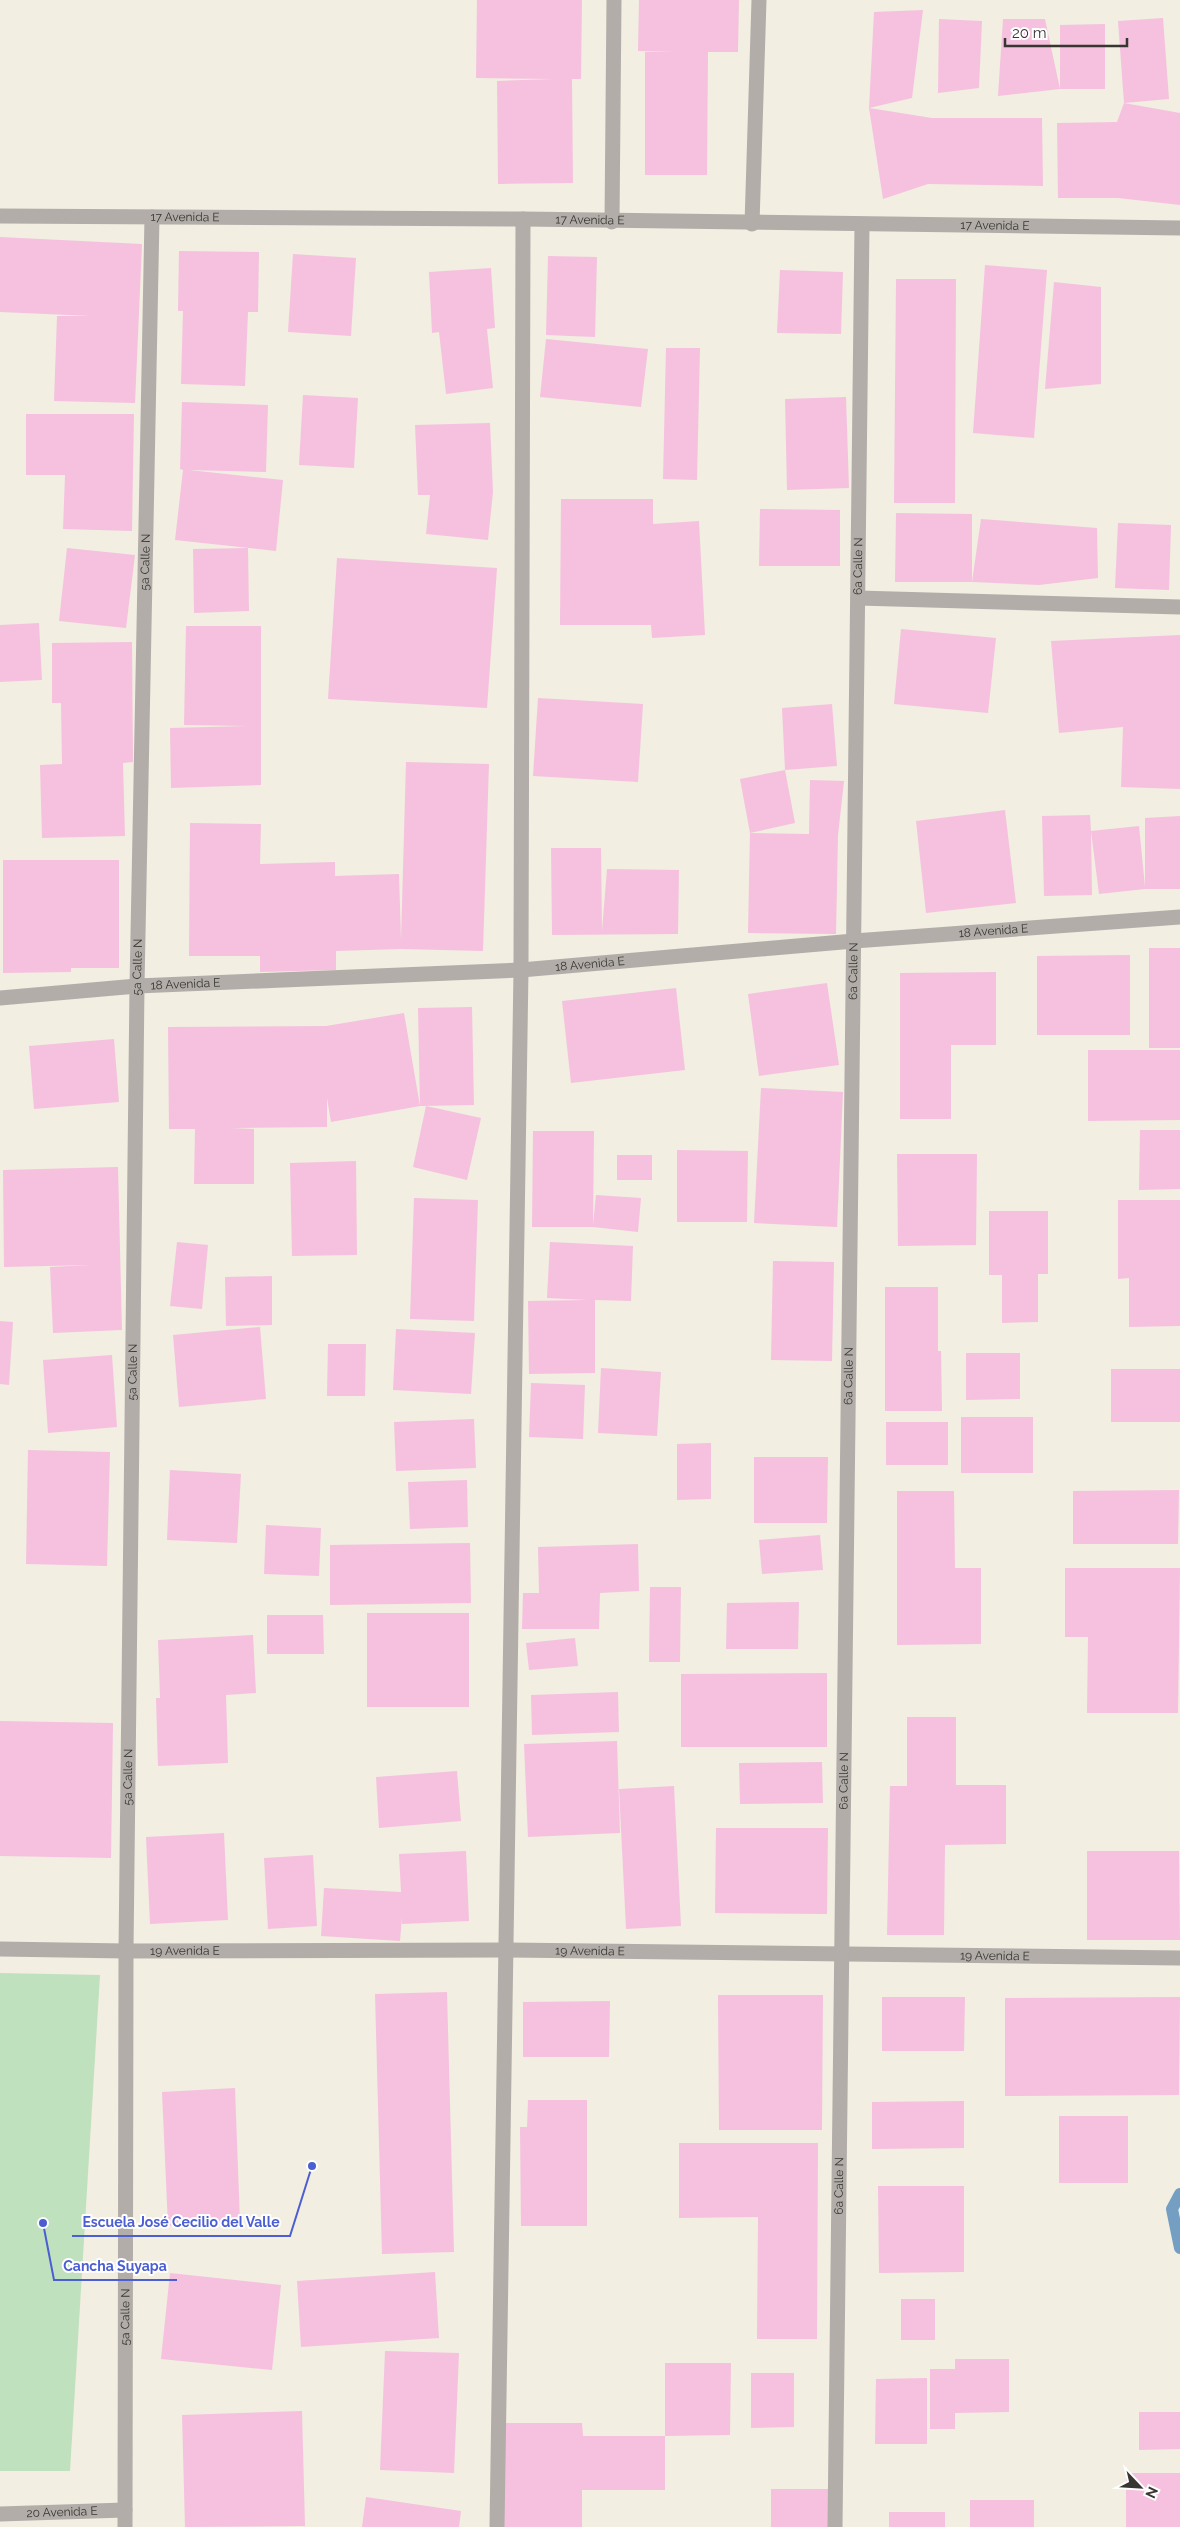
<svg xmlns="http://www.w3.org/2000/svg" width="1180" height="2527" font-family="Raleway,sans-serif">
  <style>
    .green { fill: #c0e1be }
    .lines { fill: none; stroke-linecap: round; stroke-linejoin: round }
    .stream { stroke: #759ec3; stroke-width: 12 }
    .building { fill: #f5c1df }
    .minor { stroke: #b2ada9; stroke-width: 15 }
    .labels { text-anchor: middle; dominant-baseline: central; stroke-width: 4; stroke-linejoin: round; paint-order: stroke }
    .street-label { font-size: 12px; fill: #373631; stroke: #fff }
    .leader { fill: none; stroke: #4b5ed2; stroke-width: 2 }
    .callout-dot { fill: #4b5ed2; stroke: #fff; stroke-width: 2 }
    .callout-label { font-size: 14px; text-anchor: middle; font-weight: bold; fill: #4b5ed2; stroke: #fff; stroke-width: 4; stroke-linejoin: round; paint-order: stroke }
  </style>
  <rect width="100%" height="100%" fill="#f2eee1"/>
  <!-- green -->
  <polygon class="green" points="0,1973 100,1975 70,2471 0,2471"/>
  <g class="lines">
    <!-- stream -->
    <polyline class="stream" points="1180,2194 1172,2209 1180,2248"/>
  </g>
  <!-- building -->
  <g class="building">
    <polygon points="477,0 582,0 581,79 572,79 573,183 498,184 497,81 553,79 476,78"/>
    <polygon points="639,0 739,0 738,52 708,52 707,175 645,175 645,52 674,52 638,51"/>
    <polygon points="923,10 912,98 869,108 874,12"/>
    <polygon points="1163,18 1169,99 1124,103 1118,21"/>
    <polygon points="939,19 982,21 979,88 938,93"/>
    <polygon points="1003,19 1045,19 1060,89 998,96"/>
    <polygon points="1105,24 1105,89 1060,89 1060,25"/>
    <polygon points="1124,103 1180,113 1180,205 1118,198 1058,198 1057,123 1117,122"/>
    <polygon points="869,108 932,118 1042,118 1043,186 928,184 883,199"/>
    <polygon points="0,237 142,244 135,403 54,401 57,316 91,316 0,312"/>
    <polygon points="179,251 259,252 258,312 248,312 245,386 181,384 183,311 178,311"/>
    <polygon points="293,254 356,258 351,336 288,332"/>
    <polygon points="548,256 597,257 595,337 546,335"/>
    <polygon points="985,265 1047,270 1034,438 973,433"/>
    <polygon points="491,268 495,328 487,329 493,388 446,394 439,332 432,333 429,272"/>
    <polygon points="780,270 843,272 841,334 777,333"/>
    <polygon points="896,279 956,279 955,503 894,503"/>
    <polygon points="1054,282 1101,287 1101,384 1045,389"/>
    <polygon points="546,339 648,349 641,407 540,397"/>
    <polygon points="666,348 700,348 697,480 663,479"/>
    <polygon points="303,395 358,398 354,468 299,465"/>
    <polygon points="846,397 849,488 787,490 785,399"/>
    <polygon points="182,402 268,405 266,472 189,470 283,480 276,551 175,540 183,470 180,469"/>
    <polygon points="26,414 134,414 132,531 63,529 65,475 26,475"/>
    <polygon points="490,423 493,492 488,540 426,534 430,495 418,495 415,425"/>
    <polygon points="561,499 653,499 653,524 699,521 705,635 652,638 651,625 560,625"/>
    <polygon points="760,509 840,510 840,566 759,566"/>
    <polygon points="896,513 972,514 972,582 895,582"/>
    <polygon points="981,519 1097,528 1098,578 1039,585 972,582"/>
    <polygon points="1118,523 1171,525 1169,590 1115,588"/>
    <polygon points="67,548 135,555 126,628 59,621"/>
    <polygon points="248,548 249,611 194,613 193,549"/>
    <polygon points="337,558 497,568 487,708 328,699"/>
    <polygon points="39,623 42,680 0,682 0,625"/>
    <polygon points="186,626 261,626 261,785 171,788 170,728 247,726 184,725"/>
    <polygon points="901,629 996,638 988,713 894,704"/>
    <polygon points="1180,635 1180,789 1121,787 1123,727 1059,733 1051,641"/>
    <polygon points="132,642 133,762 123,763 125,836 42,838 40,765 62,764 61,703 52,703 52,643"/>
    <polygon points="538,698 643,704 638,782 533,776"/>
    <polygon points="832,704 837,766 785,770 782,708"/>
    <polygon points="406,762 489,764 483,951 401,949 336,951 336,970 260,972 260,956 189,956 190,823 261,824 260,864 335,862 335,876 399,874 401,940"/>
    <polygon points="785,770 795,823 750,833 740,779"/>
    <polygon points="810,780 844,781 838,835 836,934 748,933 750,833 809,834"/>
    <polygon points="1005,810 1016,903 926,913 916,821"/>
    <polygon points="1090,815 1091,831 1139,826 1145,887 1145,818 1180,816 1180,889 1145,889 1099,894 1091,831 1092,895 1044,896 1042,816"/>
    <polygon points="551,848 601,848 602,931 607,869 679,870 678,934 552,935"/>
    <polygon points="3,860 119,860 119,968 71,968 71,972 3,973"/>
    <rect x="1149" y="948" width="31" height="100"/>
    <polygon points="1130,955 1130,1035 1037,1035 1037,956"/>
    <polygon points="996,972 996,1045 951,1045 951,1119 900,1119 900,973"/>
    <polygon points="827,983 839,1065 759,1076 748,994"/>
    <polygon points="676,988 685,1070 571,1083 562,1001"/>
    <polygon points="472,1007 474,1105 420,1106 331,1122 327,1098 327,1127 231,1128 254,1129 254,1184 194,1184 195,1129 169,1129 168,1027 326,1026 404,1013 420,1106 418,1008"/>
    <polygon points="114,1039 119,1102 34,1109 29,1046"/>
    <polygon points="1088,1050 1180,1050 1180,1120 1088,1121"/>
    <polygon points="761,1088 843,1092 837,1227 754,1223"/>
    <polygon points="426,1106 481,1118 467,1180 413,1167"/>
    <polygon points="1140,1130 1180,1130 1180,1189 1139,1190"/>
    <polygon points="533,1131 594,1131 593,1225 596,1195 641,1198 638,1232 593,1227 532,1227"/>
    <polygon points="677,1150 748,1151 747,1222 677,1222"/>
    <polygon points="897,1154 977,1154 976,1245 898,1246"/>
    <rect x="617" y="1155" width="35" height="25"/>
    <polygon points="356,1161 357,1255 292,1256 290,1163"/>
    <polygon points="118,1167 122,1330 53,1333 50,1267 90,1265 4,1267 3,1170"/>
    <polygon points="414,1198 478,1200 474,1321 410,1319"/>
    <polygon points="1118,1200 1180,1200 1180,1326 1129,1327 1129,1278 1118,1279"/>
    <polygon points="989,1211 1048,1211 1048,1274 1038,1274 1038,1322 1002,1323 1002,1275 989,1275"/>
    <polygon points="177,1242 208,1245 202,1309 170,1306"/>
    <polygon points="550,1242 633,1246 631,1301 595,1300 595,1373 529,1374 528,1301 587,1300 547,1298"/>
    <polygon points="773,1261 834,1262 832,1361 771,1360"/>
    <polygon points="272,1276 272,1325 226,1326 225,1277"/>
    <polygon points="885,1287 938,1287 938,1351 941,1351 942,1411 885,1411"/>
    <polygon points="0,1321 13,1322 9,1385 0,1384"/>
    <polygon points="260,1327 266,1399 179,1407 173,1335"/>
    <polygon points="396,1329 475,1333 471,1394 393,1390"/>
    <polygon points="328,1344 366,1344 365,1396 327,1396"/>
    <polygon points="966,1353 1020,1353 1020,1399 966,1400"/>
    <polygon points="112,1355 117,1427 48,1433 43,1360"/>
    <polygon points="601,1368 661,1372 657,1436 598,1433"/>
    <rect x="1111" y="1369" width="69" height="53"/>
    <polygon points="531,1383 585,1385 583,1439 529,1437"/>
    <rect x="961" y="1417" width="72" height="56"/>
    <polygon points="474,1419 476,1468 396,1471 394,1422"/>
    <rect x="886" y="1422" width="62" height="43"/>
    <polygon points="711,1443 711,1499 677,1500 677,1444"/>
    <polygon points="28,1450 110,1452 107,1566 26,1564"/>
    <polygon points="754,1457 828,1457 827,1523 754,1523"/>
    <polygon points="170,1470 241,1474 237,1543 167,1540"/>
    <polygon points="467,1480 468,1527 410,1529 408,1482"/>
    <polygon points="1179,1490 1178,1544 1073,1544 1073,1491"/>
    <polygon points="897,1491 954,1491 955,1568 981,1568 981,1644 897,1645"/>
    <polygon points="266,1525 321,1528 319,1576 264,1574"/>
    <polygon points="820,1535 823,1570 762,1574 759,1540"/>
    <polygon points="470,1543 471,1603 330,1605 330,1545"/>
    <polygon points="638,1544 639,1591 600,1593 599,1629 522,1629 523,1593 539,1593 538,1547"/>
    <polygon points="1065,1568 1180,1568 1178,1713 1087,1713 1088,1637 1065,1637"/>
    <polygon points="650,1587 681,1587 680,1662 649,1662"/>
    <polygon points="799,1602 798,1649 726,1649 727,1603"/>
    <rect x="367" y="1613" width="102" height="94"/>
    <polygon points="267,1615 323,1615 324,1654 267,1654"/>
    <polygon points="253,1635 256,1693 226,1695 228,1763 158,1766 156,1698 160,1698 158,1640"/>
    <polygon points="575,1638 578,1666 529,1670 526,1643"/>
    <polygon points="827,1673 827,1747 681,1747 681,1674"/>
    <polygon points="618,1692 619,1732 532,1735 531,1695"/>
    <polygon points="907,1717 956,1717 956,1785 1006,1785 1006,1844 945,1845 944,1935 887,1935 890,1786 907,1786"/>
    <polygon points="0,1721 113,1723 111,1858 0,1856"/>
    <polygon points="617,1741 620,1833 528,1837 524,1744"/>
    <polygon points="822,1762 823,1803 740,1804 739,1763"/>
    <polygon points="457,1771 461,1821 379,1828 376,1777"/>
    <polygon points="674,1786 681,1926 626,1929 619,1789"/>
    <polygon points="716,1828 828,1828 827,1914 715,1913"/>
    <polygon points="224,1833 228,1920 150,1924 146,1837"/>
    <polygon points="466,1851 469,1921 402,1924 402,1917 400,1941 321,1936 324,1888 401,1892 399,1854"/>
    <polygon points="1087,1851 1179,1851 1180,1940 1087,1940"/>
    <polygon points="313,1855 317,1926 268,1929 264,1858"/>
    <polygon points="447,1992 454,2252 382,2254 375,1994"/>
    <polygon points="718,1995 823,1995 822,2130 719,2130"/>
    <polygon points="882,1997 965,1997 964,2051 882,2051"/>
    <polygon points="1180,1997 1179,2095 1005,2096 1005,1998"/>
    <polygon points="610,2001 609,2057 523,2057 523,2002"/>
    <polygon points="235,2088 240,2222 168,2226 162,2092"/>
    <polygon points="528,2100 587,2100 587,2226 521,2226 520,2127 527,2127"/>
    <polygon points="964,2101 964,2148 872,2149 872,2102"/>
    <rect x="1059" y="2116" width="69" height="67"/>
    <polygon points="679,2143 818,2143 817,2339 757,2339 758,2217 679,2218"/>
    <polygon points="878,2186 964,2186 964,2272 879,2273"/>
    <polygon points="435,2272 439,2338 301,2347 297,2281"/>
    <polygon points="170,2273 281,2285 272,2370 161,2359"/>
    <rect x="901" y="2299" width="34" height="41"/>
    <polygon points="385,2351 459,2353 454,2473 380,2470"/>
    <polygon points="955,2359 1009,2359 1009,2412 955,2413 955,2429 930,2429 930,2369 955,2369"/>
    <polygon points="665,2363 731,2363 730,2435 665,2436"/>
    <polygon points="751,2373 794,2373 794,2427 751,2428"/>
    <polygon points="927,2378 927,2444 875,2444 876,2379"/>
    <polygon points="302,2411 305,2526 185,2527 182,2415"/>
    <polygon points="1139,2412 1180,2412 1180,2449 1139,2450"/>
    <polygon points="504,2423 582,2423 583,2436 665,2436 665,2490 582,2490 582,2527 504,2527"/>
    <rect x="1126" y="2473" width="54" height="54"/>
    <rect x="771" y="2489" width="58" height="38"/>
    <polygon points="366,2497 461,2511 459,2527 362,2527"/>
    <rect x="970" y="2500" width="64" height="27"/>
    <rect x="889" y="2512" width="56" height="15"/>
  </g>
  <g class="lines">
    <!-- minor -->
    <g class="minor">
      <path id="s1" d="M 0,216 L 523,219 L 1180,228"/>
      <polyline points="612,222 614,0"/>
      <polyline points="752,224 759,0"/>
      <polyline points="858,598 1180,607"/>
      <path id="s2" d="M 0,998 L 137,986 L 521,970 L 854,941 L 1180,917"/>
      <path id="s3" d="M 0,1949 L 126,1951 L 506,1950 L 1180,1958"/>
      <path id="s4" d="M 0,2514 L 125,2510"/>
      <path id="s5" d="M 125,2527 L 126,1951 L 137,986 L 152,217"/>
      <polyline points="497,2527 521,970 523,219"/>
      <path id="s6" d="M 835,2527 L 862,225"/>
    </g>
  </g>
  <g class="labels">
    <!-- street labels -->
    <g class="street-label">
      <text stroke="none"><textPath href="#s1" startOffset="185">17 Avenida E</textPath></text>
      <text stroke="none"><textPath href="#s1" startOffset="590">17 Avenida E</textPath></text>
      <text stroke="none"><textPath href="#s1" startOffset="995">17 Avenida E</textPath></text>
      <text stroke="none"><textPath href="#s5" startOffset="1965">5a Calle N</textPath></text>
      <text stroke="none"><textPath href="#s6" startOffset="1961">6a Calle N</textPath></text>
      <text stroke="none"><textPath href="#s2" startOffset="996">18 Avenida E</textPath></text>
      <text stroke="none"><textPath href="#s2" startOffset="591">18 Avenida E</textPath></text>
      <text stroke="none"><textPath href="#s5" startOffset="1560">5a Calle N</textPath></text>
      <text stroke="none"><textPath href="#s6" startOffset="1556">6a Calle N</textPath></text>
      <text stroke="none"><textPath href="#s2" startOffset="186">18 Avenida E</textPath></text>
      <text stroke="none"><textPath href="#s5" startOffset="1155">5a Calle N</textPath></text>
      <text stroke="none"><textPath href="#s6" startOffset="1151">6a Calle N</textPath></text>
      <text stroke="none"><textPath href="#s5" startOffset="750">5a Calle N</textPath></text>
      <text stroke="none"><textPath href="#s6" startOffset="746">6a Calle N</textPath></text>
      <text stroke="none"><textPath href="#s3" startOffset="185">19 Avenida E</textPath></text>
      <text stroke="none"><textPath href="#s3" startOffset="590">19 Avenida E</textPath></text>
      <text stroke="none"><textPath href="#s3" startOffset="995">19 Avenida E</textPath></text>
      <text stroke="none"><textPath href="#s6" startOffset="341">6a Calle N</textPath></text>
      <text stroke="none"><textPath href="#s5" startOffset="210">5a Calle N</textPath></text>
      <text stroke="none"><textPath href="#s4" startOffset="62">20 Avenida E</textPath></text>
    </g>
  </g>
  <!-- callouts -->
  <path class="leader" d="M312 2166L290 2236H72M43 2223L54 2280H177"/>
  <g class="callout-dot">
    <circle cx="312" cy="2166" r="5"/>
    <circle cx="43" cy="2223" r="5"/>
  </g>
  <g class="callout-label">
    <text x="181" y="2227">Escuela José Cecilio del Valle</text>
    <text x="115" y="2271">Cancha Suyapa</text>
  </g>
  <!-- north arrow -->
  <g transform="translate(1140 2487) rotate(115)" stroke="#ffffff" stroke-width="4" paint-order="stroke">
  <path d="M0-4L9 19L0 12L-9 19Z" fill="#373631"/>
  <text y="-8" font-size="14" font-weight="bold" text-anchor="middle" fill="#373631">N</text>
  </g>
  <!-- scale -->
  <path d="M1005 38v8h122v-8" fill="none" stroke="#373631" stroke-width="2.5"/>
  <text x="1012" y="38" font-size="15" fill="#373631" stroke="#ffffff" stroke-width="4" paint-order="stroke">20 m</text>
</svg>
